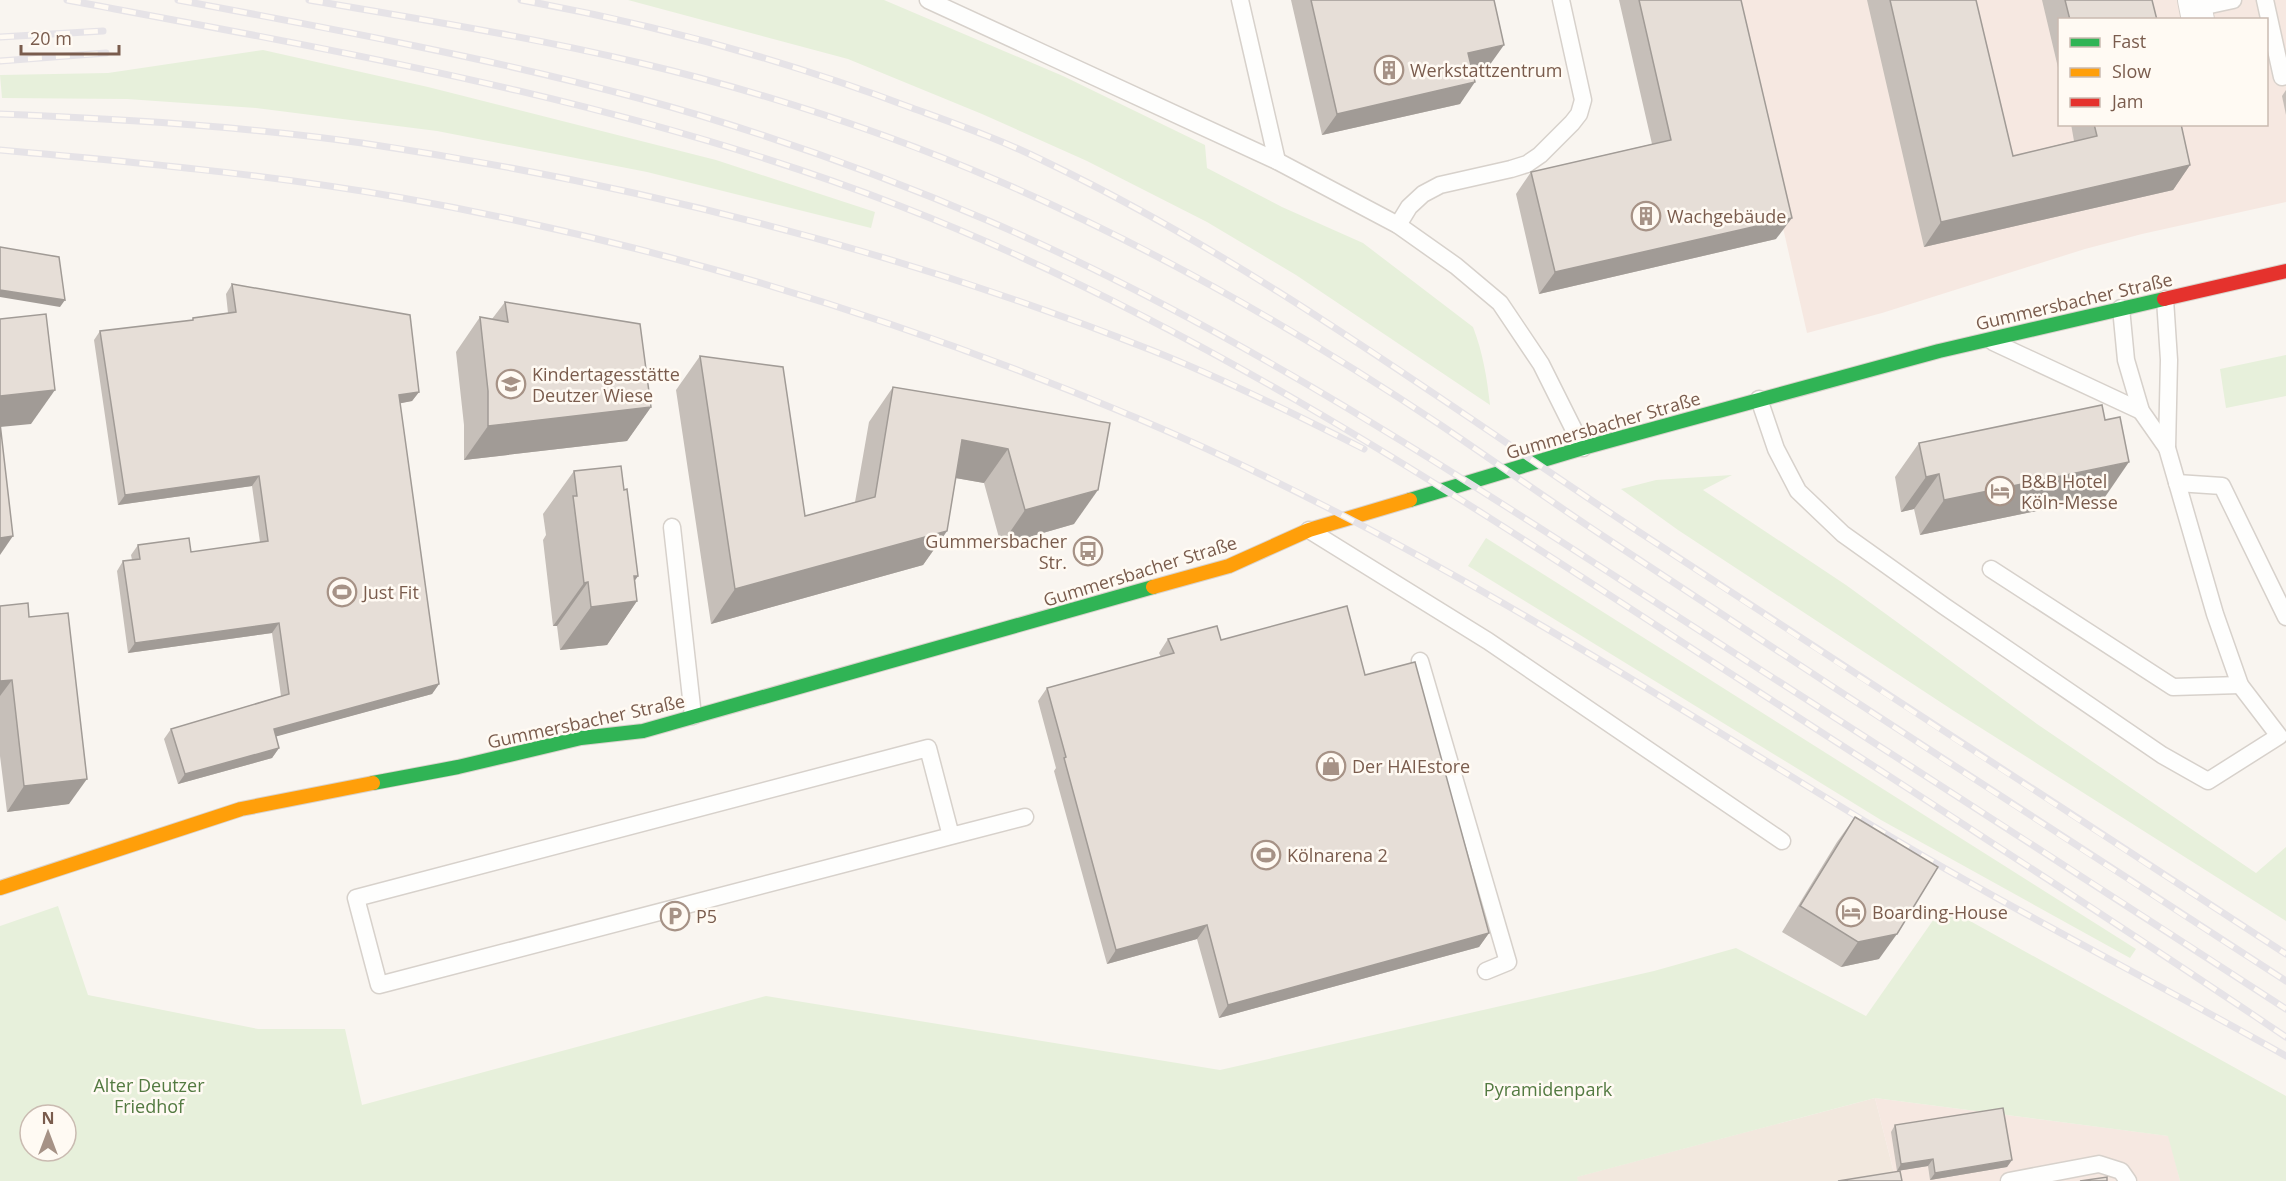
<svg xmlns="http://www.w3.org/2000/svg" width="2286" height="1181" font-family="'Open Sans',sans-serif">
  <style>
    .residential { fill: #f2e8de }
    .commercial { fill: #f6e8e1; fill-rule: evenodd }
    .green { fill: #e7f0db; fill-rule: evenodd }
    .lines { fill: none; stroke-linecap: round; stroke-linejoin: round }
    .lane-casing { stroke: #d7d1cb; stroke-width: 19 }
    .street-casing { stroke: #d7d1cb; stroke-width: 34 }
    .fast-casing { stroke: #d9d2cb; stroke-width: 16 }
    .slow-casing { stroke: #d9d2cb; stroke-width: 16 }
    .jam-casing { stroke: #d9d2cb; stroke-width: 16 }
    .lane { stroke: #fefefd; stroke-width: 16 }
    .street { stroke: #fefefd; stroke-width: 32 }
    .fast { stroke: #30b455; stroke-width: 14 }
    .slow { stroke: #ff9f0a; stroke-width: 14 }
    .jam { stroke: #e5322d; stroke-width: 14 }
    .rail-casing { stroke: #e6e3e7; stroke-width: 7 }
    .rail { stroke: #fffaf3; stroke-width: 4.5; stroke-dasharray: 14; stroke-linecap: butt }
    .wall { fill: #c6bfb9 }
    .shaded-wall { fill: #a19b96 }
    .building { fill: #e6ded7; stroke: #a19b96; stroke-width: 1.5 }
    .labels { text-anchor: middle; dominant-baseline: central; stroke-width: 5; stroke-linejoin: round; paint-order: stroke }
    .poi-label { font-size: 18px; fill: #7a5c4d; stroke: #fffaf3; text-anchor: start }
    .street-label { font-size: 18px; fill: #7a5c4d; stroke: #fffaf3 }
    .park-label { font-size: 18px; fill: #537a41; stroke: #fffaf3 }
  </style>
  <rect width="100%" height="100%" fill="#f9f5f0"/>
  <!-- residential -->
  <polygon class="residential" points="1875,1098 1896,1181 1578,1181 1576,1177"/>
  <!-- commercial -->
  <g class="commercial">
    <path d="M 1731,0 L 2286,0 L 2286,202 L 2142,234 L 2085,249 L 1882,313 L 1807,333 ZM 2060,20 L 2266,20 L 2266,124 L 2060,124 Z"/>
    <polygon points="1875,1098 2169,1136 2180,1181 1896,1181"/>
  </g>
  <!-- green -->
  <g class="green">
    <path d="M 628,0 L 884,0 L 1063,76 L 1205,145 L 1207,168 L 1282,207 L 1363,243 L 1473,327 C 1483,353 1487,378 1490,405 L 1296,275 L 1207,222 L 1087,161 L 982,114 L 848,59 Z"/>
    <polygon points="263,50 428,87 716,160 875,212 871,228 647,172 437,131 256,108 127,99 2,98 0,75 108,73"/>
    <polygon points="2286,355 2286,396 2226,408 2220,369"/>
    <polygon points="1732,475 1703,490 1846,585 2037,724 2256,873 2286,847 2286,921 1954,711 1678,530 1621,489 1656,480"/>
    <polygon points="1486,538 2136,949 2130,958 1881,820 1468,566"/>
    <path d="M 58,906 L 88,995 L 258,1029 L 345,1029 L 362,1105 L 766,996 L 1220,1070 L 1654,971 L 1736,948 L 1866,1016 L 1943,906 L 2286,1096 L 2286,1181 L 2180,1181 L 2168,1136 L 1875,1098 L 1577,1177 L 1578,1181 L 0,1181 L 0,926 ZM 30,1115 L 66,1115 L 66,1151 L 30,1151 Z"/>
  </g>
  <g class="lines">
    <!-- lane casing -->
    <g class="lane-casing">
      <g id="lane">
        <polyline points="928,0 1277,161 1398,225 1456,266 1500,303 1541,364 1583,448"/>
        <polyline points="1240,0 1277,161"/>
        <polyline points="2265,0 2282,77 2286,76"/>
        <polyline points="2196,8 2233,0"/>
        <polyline points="1398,225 1409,207 1423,194 1440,185 1511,169 1527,164 1540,155 1572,123 1579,114 1583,100 1561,0"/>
        <polyline points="2121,308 2126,360 2141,411 2167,448"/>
        <polyline points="1993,342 2141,411"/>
        <polyline points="1759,399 1776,449 1798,491 1843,534 1944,606 2162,755 2208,781 2279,736 2240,685 2215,614 2167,448 2169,360 2165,299"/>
        <polyline points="2177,483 2222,486 2286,617"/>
        <polyline points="672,527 693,716"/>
        <polyline points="1309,530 1488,641 1782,841"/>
        <polyline points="1991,569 2173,687 2240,685"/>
        <polyline points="1420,661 1508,962 1486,971"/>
        <polyline points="951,836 928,748 356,898 379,985 951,836 1025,817"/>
        <polyline points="2009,1181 2099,1164 2121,1171 2128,1181"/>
      </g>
    </g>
    <!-- street casing -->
    <g class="street-casing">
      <polyline id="street" points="2194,0 2198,20"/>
    </g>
    <!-- fast casing -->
    <g class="fast-casing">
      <g id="fast">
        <polyline points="1410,500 1583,448 1939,351 2164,299"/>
        <polyline points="373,783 458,767 581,738 643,731 1153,587"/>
      </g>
    </g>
    <!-- slow casing -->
    <g class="slow-casing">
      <g id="slow">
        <polyline points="1153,587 1229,566 1309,530 1410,500"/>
        <polyline points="0,888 241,809 373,783"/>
      </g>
    </g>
    <!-- jam casing -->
    <g class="jam-casing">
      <polyline id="jam" points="2164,299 2286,271"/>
    </g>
    <!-- lane -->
    <use href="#lane" class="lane"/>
    <!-- street -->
    <use href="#street" class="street"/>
    <!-- fast -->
    <use href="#fast" class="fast"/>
    <!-- slow -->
    <use href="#slow" class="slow"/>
    <!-- jam -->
    <use href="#jam" class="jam"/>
    <!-- rail casing -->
    <g class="rail-casing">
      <g id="rail">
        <path d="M 67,0 C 349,53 632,102 900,206 C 1176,313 1424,474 1671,635 C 1876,768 2083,900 2286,1037"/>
        <path d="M 178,0 C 333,29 489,58 642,99 C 760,131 877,173 989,221 C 1219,320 1428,456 1638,591 C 1854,730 2071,869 2286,1009"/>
        <path d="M 309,0 C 419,19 531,37 640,63 C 763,92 885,132 1001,182 C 1156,249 1302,333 1442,426 C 1498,464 1553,503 1609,540 C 1834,688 2059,835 2286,981"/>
        <path d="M 521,0 C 654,24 785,60 912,108 C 956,124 1002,140 1044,161 C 1253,261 1438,399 1630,526 C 1848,670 2067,812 2286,954"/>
        <polyline points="0,37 103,31"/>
        <polyline points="0,61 106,53"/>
        <path d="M 0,114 C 121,119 242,126 362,143 C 631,183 898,250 1151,350 C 1224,379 1295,414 1364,449"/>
        <path d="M 0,150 C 133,162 266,174 397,197 C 651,242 901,318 1139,419 C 1397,528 1632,680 1871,825 C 2006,907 2148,978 2286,1056"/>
      </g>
    </g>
    <!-- rail -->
    <use href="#rail" class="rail"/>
  </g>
  <!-- wall -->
  <g class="wall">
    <polygon points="1291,0 1494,0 1489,66 1472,70 1460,104 1322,135"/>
    <polygon points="1619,0 1741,0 1776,239 1539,294 1516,194 1531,172 1652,144"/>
    <polygon points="1867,0 1976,0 2013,156 2074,141 2071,124 2181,124 2190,165 2173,190 1924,247"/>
    <polygon points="2042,0 2152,0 2157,20 2060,20 2060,76"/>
    <polygon points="2286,90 2286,115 2282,96"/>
    <polygon points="232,284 419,392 412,401 400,403 439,684 432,694 276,736 279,748 272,758 178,784 164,739 171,729 281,696 272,633 128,653 117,571 123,561 132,560 131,555 138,545 191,552 260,542 252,486 118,505 94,340 100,331 192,321 193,318 228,313 226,294"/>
    <polygon points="505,302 651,407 627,441 464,460 464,425 456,352 480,317 492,319"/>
    <polygon points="700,356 805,516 855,502 869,422 893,387 1110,423 1074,524 1001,545 984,483 956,478 947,531 923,565 711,624 676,390"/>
    <polygon points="1919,443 2105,497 1920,535 1914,509 1901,512 1895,477"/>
    <polygon points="574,471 624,490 638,576 635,580 637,601 607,645 560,650 557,626 553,626 543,540 546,535 543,514"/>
    <polygon points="0,606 29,617 69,804 7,812 0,756"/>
    <polygon points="1168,639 1221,640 1365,675 1489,933 1479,947 1219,1018 1197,939 1107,964 1054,771 1056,768 1038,701 1047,688 1161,657 1159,653"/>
    <polygon points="1855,817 1879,959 1841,967 1782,932 1837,842"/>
    <polygon points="1895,1125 2012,1160 2007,1167 1930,1180 1928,1166 1897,1171 1891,1132"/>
  </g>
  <!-- shaded-wall -->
  <g class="shaded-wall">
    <polygon points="1504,45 1489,66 1453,74 1468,53"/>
    <polygon points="1475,82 1460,104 1322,135 1337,114"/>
    <polygon points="2190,165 2173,190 1924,247 1941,222"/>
    <polygon points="1792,218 1776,239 1539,294 1555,272"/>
    <polygon points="0,290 65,300 60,307 0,297"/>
    <polygon points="55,390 31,424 0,427 0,396"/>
    <polygon points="419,392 412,401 392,405 399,395"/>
    <polygon points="651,407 627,441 464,460 488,426"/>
    <polygon points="962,440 1008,449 984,483 938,475"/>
    <polygon points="2129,462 2105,497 1920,535 1944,500"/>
    <polygon points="1939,474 1914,509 1901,512 1926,477"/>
    <polygon points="259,476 252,486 118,505 125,495"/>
    <polygon points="1098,490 1074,524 1001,545 1025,510"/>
    <polygon points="947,531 923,565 711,624 735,589"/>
    <polygon points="13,536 0,555 0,538"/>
    <polygon points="634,576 638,576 619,603 637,601 607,645 560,650 591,607"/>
    <polygon points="588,582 557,626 553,626 584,583"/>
    <polygon points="279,623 272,633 128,653 135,643"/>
    <polygon points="12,680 0,696 0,681"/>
    <polygon points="439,684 432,694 267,739 274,729"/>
    <polygon points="279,748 272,758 178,784 185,774"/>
    <polygon points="87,779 69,804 7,812 24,786"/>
    <polygon points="1207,925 1197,939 1107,964 1116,950"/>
    <polygon points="1489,933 1479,947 1219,1018 1228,1005"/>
    <polygon points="1897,934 1879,959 1841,967 1858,942"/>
    <polygon points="1933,1159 1928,1166 1897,1171 1901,1164"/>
    <polygon points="2012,1160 2007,1167 1930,1180 1935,1173"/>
  </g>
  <!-- building -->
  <g class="building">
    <polygon points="1311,0 1494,0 1504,45 1468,53 1475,82 1337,114"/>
    <polygon points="1639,0 1741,0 1792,218 1555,272 1531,172 1671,140"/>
    <polygon points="1890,0 1976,0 2013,156 2097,136 2094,124 2181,124 2190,165 1941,222"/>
    <polygon points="2065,0 2152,0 2157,20 2070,20"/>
    <polygon points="0,247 59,257 65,300 0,290"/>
    <polygon points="232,284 410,315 419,392 399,395 439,684 274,729 279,748 185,774 171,729 289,694 279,623 135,643 123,561 140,559 138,545 189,538 191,552 268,541 259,476 125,495 100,331 193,320 193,318 236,312"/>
    <polygon points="505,302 640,324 651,407 488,426 488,391 480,317 508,322"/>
    <polygon points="46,314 55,390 0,396 0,319"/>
    <polygon points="700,356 783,367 805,516 875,497 893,387 1110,423 1098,490 1025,510 1008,449 962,440 947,531 735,589"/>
    <polygon points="2102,405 2105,420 2120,417 2129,462 1944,500 1939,474 1926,477 1919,443"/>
    <polygon points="0,423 13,536 0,538"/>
    <polygon points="621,466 624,490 627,489 638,576 634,576 637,601 591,607 588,582 584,583 573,496 577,496 574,471"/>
    <polygon points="28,603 29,617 68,613 87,779 24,786 12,680 0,681 0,606"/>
    <polygon points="1347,606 1365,675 1415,662 1489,933 1228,1005 1207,925 1116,950 1064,758 1066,757 1047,688 1174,653 1168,639 1217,626 1221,640"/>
    <polygon points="1855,817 1938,867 1897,934 1858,942 1800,906"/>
    <polygon points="2003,1108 2012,1160 1935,1173 1933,1159 1901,1164 1895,1125"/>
    <polygon points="1900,1171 1902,1181 1838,1181"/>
    <polygon points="2107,1177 2107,1181 2080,1181"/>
  </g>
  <!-- icons -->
  <defs>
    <g id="building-ring" transform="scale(1.5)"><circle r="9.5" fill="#fffaf3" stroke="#a69286" stroke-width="1.5"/><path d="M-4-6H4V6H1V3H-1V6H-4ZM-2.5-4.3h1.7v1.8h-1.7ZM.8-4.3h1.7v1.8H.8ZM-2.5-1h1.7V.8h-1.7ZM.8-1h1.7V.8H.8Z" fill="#a69286"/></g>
    <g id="school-ring" transform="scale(1.5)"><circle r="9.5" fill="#fffaf3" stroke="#a69286" stroke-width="1.5"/><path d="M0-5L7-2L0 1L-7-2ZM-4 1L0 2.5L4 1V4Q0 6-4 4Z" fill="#a69286"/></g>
    <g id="hotel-ring" transform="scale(1.5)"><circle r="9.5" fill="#fffaf3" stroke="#a69286" stroke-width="1.5"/><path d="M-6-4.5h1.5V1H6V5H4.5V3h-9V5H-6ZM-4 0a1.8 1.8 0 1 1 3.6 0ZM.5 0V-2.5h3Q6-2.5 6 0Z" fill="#a69286"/></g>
    <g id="bus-ring" transform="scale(1.5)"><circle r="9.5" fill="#fffaf3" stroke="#a69286" stroke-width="1.5"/><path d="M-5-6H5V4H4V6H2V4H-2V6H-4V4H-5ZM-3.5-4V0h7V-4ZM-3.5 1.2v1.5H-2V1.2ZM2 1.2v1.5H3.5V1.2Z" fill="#a69286"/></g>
    <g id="stadium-ring" transform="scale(1.5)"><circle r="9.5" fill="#fffaf3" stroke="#a69286" stroke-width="1.5"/><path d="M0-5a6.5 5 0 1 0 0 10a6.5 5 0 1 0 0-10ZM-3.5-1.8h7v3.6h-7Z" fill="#a69286"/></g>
    <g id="shop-ring" transform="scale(1.5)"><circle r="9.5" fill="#fffaf3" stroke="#a69286" stroke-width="1.5"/><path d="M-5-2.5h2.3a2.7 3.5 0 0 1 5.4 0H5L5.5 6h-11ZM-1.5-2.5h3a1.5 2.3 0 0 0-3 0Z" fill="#a69286"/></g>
    <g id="parking-ring" transform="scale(1.5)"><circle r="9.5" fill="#fffaf3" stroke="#a69286" stroke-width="1.5"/><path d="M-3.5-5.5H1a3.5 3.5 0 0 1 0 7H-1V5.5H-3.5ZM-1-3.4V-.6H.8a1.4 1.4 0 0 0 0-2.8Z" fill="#a69286"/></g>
  </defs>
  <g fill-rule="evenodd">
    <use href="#building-ring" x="1389" y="70"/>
    <use href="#building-ring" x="1646" y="216"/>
    <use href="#school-ring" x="511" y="384"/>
    <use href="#hotel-ring" x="2000" y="491"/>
    <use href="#bus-ring" x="1088" y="551"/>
    <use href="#stadium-ring" x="342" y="592"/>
    <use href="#shop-ring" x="1331" y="766"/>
    <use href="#stadium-ring" x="1266" y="855"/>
    <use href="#hotel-ring" x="1851" y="912"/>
    <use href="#parking-ring" x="675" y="916"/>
  </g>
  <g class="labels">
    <!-- poi labels -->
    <g class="poi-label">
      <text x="1410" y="70">Werkstattzentrum</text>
      <text x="1667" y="216">Wachgebäude</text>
      <text x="532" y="374">Kindertagesstätte<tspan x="532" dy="21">Deutzer Wiese</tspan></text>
      <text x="2021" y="481">B&amp;B Hotel<tspan x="2021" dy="21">Köln-Messe</tspan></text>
      <text x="1067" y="541" text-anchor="end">Gummersbacher<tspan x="1067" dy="21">Str.</tspan></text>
      <text x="363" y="592">Just Fit</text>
      <text x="1352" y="766">Der HAIEstore</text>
      <text x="1287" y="855">Kölnarena 2</text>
      <text x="1872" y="912">Boarding-House</text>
      <text x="696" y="916">P5</text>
    </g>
    <!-- street labels -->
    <g class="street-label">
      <text transform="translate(2074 301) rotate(-13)">Gummersbacher Straße</text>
      <text transform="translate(1603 425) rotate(-16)">Gummersbacher Straße</text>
      <text transform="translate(1140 571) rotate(-17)">Gummersbacher Straße</text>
      <text transform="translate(586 721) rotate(-12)">Gummersbacher Straße</text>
    </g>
    <!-- park labels -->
    <g class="park-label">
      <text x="149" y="1085">Alter Deutzer<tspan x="149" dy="21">Friedhof</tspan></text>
      <text x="1548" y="1089">Pyramidenpark</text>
    </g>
  </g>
  <!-- legend -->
  <rect x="2058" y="18" width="210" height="108" fill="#fffaf3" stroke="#cabbb1" stroke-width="1.5"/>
  <rect x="2070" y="38" width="30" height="9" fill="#30b455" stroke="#cabbb1" stroke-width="1.5"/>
  <text x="2112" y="48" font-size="18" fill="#7a5c4d">Fast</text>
  <rect x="2070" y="68" width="30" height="9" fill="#ff9f0a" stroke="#cabbb1" stroke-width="1.5"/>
  <text x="2112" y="78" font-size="18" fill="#7a5c4d">Slow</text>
  <rect x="2070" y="98" width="30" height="9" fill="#e5322d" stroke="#cabbb1" stroke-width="1.5"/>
  <text x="2112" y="108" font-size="18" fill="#7a5c4d">Jam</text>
  <!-- north arrow -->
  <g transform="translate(48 1133)"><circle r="28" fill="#fffaf3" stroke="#cabbb1" stroke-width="1.5"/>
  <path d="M0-4.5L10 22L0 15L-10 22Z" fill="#a69286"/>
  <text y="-9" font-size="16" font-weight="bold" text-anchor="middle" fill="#7a5c4d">N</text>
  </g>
  <!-- scale -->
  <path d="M21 45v9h98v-9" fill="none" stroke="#7a5c4d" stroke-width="3"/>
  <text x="30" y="45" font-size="18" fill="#7a5c4d" stroke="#fffaf3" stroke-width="4.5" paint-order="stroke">20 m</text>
</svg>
